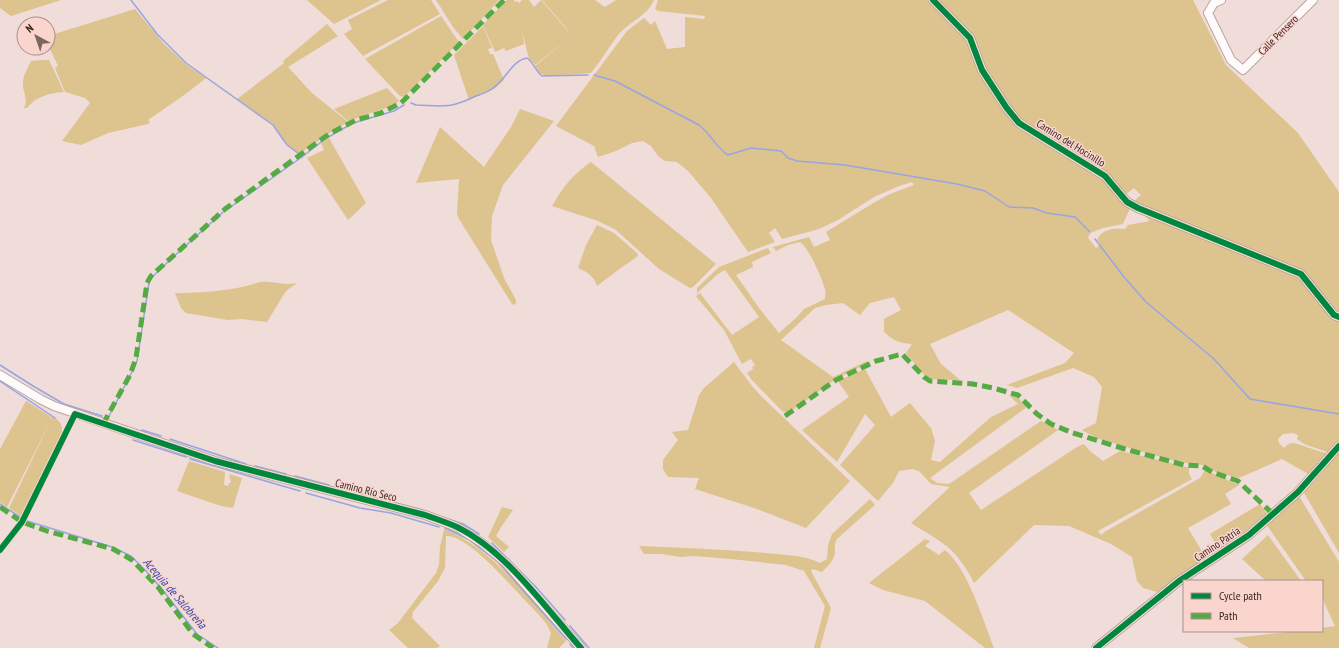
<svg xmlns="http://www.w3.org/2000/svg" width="1339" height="648" font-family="'PT Sans Narrow',sans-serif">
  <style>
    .green { fill: #ddc38e }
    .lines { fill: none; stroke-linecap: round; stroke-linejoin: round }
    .stream { stroke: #98a5e4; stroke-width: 1.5 }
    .minor-casing { stroke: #b7a6a3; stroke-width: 10 }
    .minor { stroke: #fdfaf9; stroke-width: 8 }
    .quiet { stroke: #5a4; stroke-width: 5; stroke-dasharray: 10 5; stroke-linecap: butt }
    .cycleway-casing { stroke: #fad5ce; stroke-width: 8 }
    .cycleway { stroke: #00873e; stroke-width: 6 }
    .labels { text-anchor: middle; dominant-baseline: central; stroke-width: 3; stroke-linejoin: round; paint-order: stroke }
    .street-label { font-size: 11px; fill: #392825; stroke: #fad5ce }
    .water-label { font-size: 12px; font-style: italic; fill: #3548b2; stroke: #fad5ce }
  </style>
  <rect width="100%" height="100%" fill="#f0dcd8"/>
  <!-- green -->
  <g class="green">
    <polygon points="0,0 61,0 11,16 0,8"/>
    <polygon points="307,0 381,0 334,24"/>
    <polygon points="388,0 431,0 440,14 363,56 344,34 352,29 348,20"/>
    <polygon points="436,0 499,0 463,39 453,27"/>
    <path d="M 507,0 L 514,0 L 515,2 L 517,1 L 519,3 L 522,0 L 529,0 L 534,7 L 541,0 L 562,24 L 571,36 L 563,24 L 542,0 L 595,0 L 605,7 L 616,0 L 654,0 C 647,16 629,22 618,35 C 609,47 601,61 591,73 L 550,76 L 540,74 L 535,66 L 570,37 L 535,65 L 529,59 L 522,31 L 524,44 L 506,51 L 504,48 L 495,52 L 483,25 Z"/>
    <path d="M 658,0 L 930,0 L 965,36 L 1011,118 L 1086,167 L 1102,179 L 1130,208 L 1123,224 L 1103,228 L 1090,233 L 1088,238 L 1096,248 L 1099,246 L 1100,243 L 1097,240 C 1102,229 1113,228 1125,229 L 1128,225 L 1150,221 L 1142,213 L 1300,278 L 1339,321 L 1339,441 L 1330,453 L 1304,444 L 1297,439 L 1298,435 L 1293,433 L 1283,434 L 1278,439 L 1279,443 L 1284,448 C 1286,446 1289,443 1292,443 C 1295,442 1319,452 1326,453 L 1327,455 L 1310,475 L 1282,459 L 1239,478 L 1216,472 L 1203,465 L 1178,462 L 1096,438 L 1082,430 L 1096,423 L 1102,387 L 1094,377 L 1073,368 L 1017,388 L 1007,385 L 1065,363 L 1074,353 L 1008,310 L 930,344 L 941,364 L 960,380 L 930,379 L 925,376 L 906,353 L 912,344 C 899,343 894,341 884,332 L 884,319 L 901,310 L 894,297 L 870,303 L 860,315 L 843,303 L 826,305 L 815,308 L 781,340 L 833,377 L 867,361 L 869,363 L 836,379 L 794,409 L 788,412 L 783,412 L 751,379 L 747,373 L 753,369 L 752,367 L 755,365 L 751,359 L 742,364 L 724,330 L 696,296 L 700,293 L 732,335 L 759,317 L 725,270 L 718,274 L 697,293 L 697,288 L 719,267 L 768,248 L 771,253 L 752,262 L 753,267 L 736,275 L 759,308 L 779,333 L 797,317 L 804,309 L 825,299 C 825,296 826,292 825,289 C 822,278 809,248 800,242 L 788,245 L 776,251 L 773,247 L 809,237 L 814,247 L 830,240 L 826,232 L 875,202 L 890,194 L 914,185 L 912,182 L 899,186 L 874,197 L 838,220 L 819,229 L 782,239 L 775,228 L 769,233 L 775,242 L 748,252 L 711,198 L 689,172 L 677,162 L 665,161 L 658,156 L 651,146 L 643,141 L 632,143 L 616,151 L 598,157 L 594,146 L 556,126 L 627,31 L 644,18 L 651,25 L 655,21 L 667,49 L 685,47 L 685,17 L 704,19 L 705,16 L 658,11 L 655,9 Z"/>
    <polygon points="938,0 1193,0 1226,65 1298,133 1339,192 1339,315 1302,272 1133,202 1141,195 1134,188 1125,195 1105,173 1021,122 985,68 972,34 943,7"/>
    <polygon points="135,9 165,45 188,66 206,78 187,93 148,120 150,122 148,124 108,133 81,145 62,141 90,103 85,98 65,92 55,68 58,66 48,45 48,36"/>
    <polygon points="441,16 459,42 404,97 400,96 365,59"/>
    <polygon points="327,24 338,36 288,67 312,93 348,122 334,130 299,154 295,152 287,145 273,124 237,99 284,63 283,61"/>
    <polygon points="483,26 492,48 488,49 490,54 493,54 504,80 494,89 469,100 454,55"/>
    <path d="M 41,60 L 49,60 L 64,92 C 50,93 36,96 27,108 L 24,108 C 29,100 22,91 23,82 C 23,75 28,68 31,61 Z"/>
    <path d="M 387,88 L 399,101 C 384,112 365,112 349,122 L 334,109 Z"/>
    <polygon points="520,109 554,121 503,185 492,216 491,240 504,278 516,300 516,303 514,305 512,304 459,219 457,214 459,179 416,183 440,127 484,167 511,127"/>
    <polygon points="329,138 366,203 348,220 307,158 324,150 321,143"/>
    <path d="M 591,162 L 716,264 L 693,287 L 690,288 L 659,269 L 616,230 L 598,221 L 552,206 C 565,185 571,176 591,162 Z"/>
    <path d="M 597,225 L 614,233 L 637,253 L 638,256 L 618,270 L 597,286 C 594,276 587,272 578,268 L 586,245 Z"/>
    <path d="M 260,282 C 272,281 284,286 297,283 L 286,291 L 267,322 L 242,319 L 228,320 L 186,313 L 181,308 L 175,293 C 204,293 232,291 260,282 Z"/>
    <polygon points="734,362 752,386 762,397 850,481 806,528 754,508 695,489 699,478 668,477 663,469 663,460 678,440 672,432 688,430 699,395 704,388"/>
    <path d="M 865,369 L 891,417 L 910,403 L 931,428 L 935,441 L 931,460 L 940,462 L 991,417 L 1018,404 L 1009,395 L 1018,398 L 1027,407 L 930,478 L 937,483 L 949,484 L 1041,421 L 1058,430 L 969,493 L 981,510 L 1077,447 L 1084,444 L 1090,451 L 1103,461 L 1120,451 L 1163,461 L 1184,467 L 1189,467 L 1189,474 L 1192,479 L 1098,531 L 1101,535 L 1106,531 L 1200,478 L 1205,470 L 1239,485 L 1225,494 L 1231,504 L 1188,528 L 1207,560 L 1157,592 L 1143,588 L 1137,581 L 1132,557 L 1111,544 L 1069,526 L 1034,525 L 974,583 C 969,573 963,563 955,554 C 943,541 926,533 911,523 L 950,487 L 931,484 L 919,471 L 912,469 L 899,471 L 893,483 L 878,501 L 840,465 L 875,425 L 865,414 L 837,462 L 802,430 L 849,397 L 838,381 Z"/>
    <path d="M 26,401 L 50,416 L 51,420 L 51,416 C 59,420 63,423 62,433 L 21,516 L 9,508 L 50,422 L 7,507 L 0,502 L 0,449 Z"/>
    <polygon points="1338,452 1339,453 1339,553 1303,491"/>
    <polygon points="189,461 225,472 224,485 228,486 229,483 231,483 229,474 242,478 233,508 221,506 177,491"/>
    <polygon points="1299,496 1339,562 1339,648 1249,648 1233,638 1298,631 1322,631 1322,628 1335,626 1322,598 1322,581 1306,581 1266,524"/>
    <path d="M 870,499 L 875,505 L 837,539 C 834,544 835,546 835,552 C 834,561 828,566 822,572 L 812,569 L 811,571 L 831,608 L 820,648 L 814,648 L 825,606 L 804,571 L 786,565 L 731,559 L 694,556 L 680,557 L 662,554 L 644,554 L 639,546 C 681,548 724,549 766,553 C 784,555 804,555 820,563 L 827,559 L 828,545 L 832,534 Z"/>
    <polygon points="1260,504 1267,514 1220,551 1210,534"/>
    <polygon points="502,507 513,510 501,527 496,536 509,547 504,552 488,537"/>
    <path d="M 444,529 C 497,551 529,600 566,641 L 559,648 L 547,648 L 551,633 C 549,630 548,625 545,622 C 538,613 528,604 520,595 C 506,580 466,534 446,536 L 445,568 L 438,581 L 413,612 L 412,618 L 440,646 L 437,648 L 408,648 L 389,630 L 398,623 L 436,573 L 439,565 L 440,547 Z"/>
    <polygon points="1268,535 1301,581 1266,581 1242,559"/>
    <path d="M 925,539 L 930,541 L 925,546 L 939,555 L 945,550 C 968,569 983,620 994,648 L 985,648 L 925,601 L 883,590 L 869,583 Z"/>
  </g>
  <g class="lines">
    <!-- stream -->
    <g class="stream">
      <polyline points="131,0 157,34 186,63 273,125 287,145 298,153"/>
      <path d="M 594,75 L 615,81 L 699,125 C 711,134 717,149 728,155 L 751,148 L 781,151 L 788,158 L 797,161 L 845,165 L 957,184 L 985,191 L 1009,207 L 1033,208 L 1047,213 L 1075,217 L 1090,232"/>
      <path d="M 411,103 L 416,105 C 429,105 444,108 456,104 C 463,102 470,99 476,96 C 482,94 488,92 493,88 C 505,81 512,60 527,58 C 534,63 536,72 542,76 L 588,75"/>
      <polyline points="1095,239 1124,277 1146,302 1214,359 1250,399 1339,414"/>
      <polyline points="150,279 172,258 222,213 302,157 325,139 353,123 394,111 404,105"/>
      <polyline points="0,365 33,386 64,404 102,416"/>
      <polyline points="0,381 55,418"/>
      <polyline points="108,418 132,372 137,361 149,283"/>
      <polyline points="142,430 161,436"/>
      <polyline points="170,439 246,464"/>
      <polyline points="133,440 186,457"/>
      <polyline points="190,459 300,491"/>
      <polyline points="255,466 286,474"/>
      <polyline points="295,476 329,485"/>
      <polyline points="338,488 378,499"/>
      <polyline points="306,493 360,508 391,513 439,527"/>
      <polyline points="384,500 423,510"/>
      <polyline points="0,504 20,517"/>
      <polyline points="436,515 463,524 479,534"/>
      <polyline points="27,521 112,547 131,556 147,572 161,588 197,634 218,648"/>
      <polyline points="445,528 468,539 498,562 566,639"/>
      <polyline points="492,543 535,586 565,620"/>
      <polyline points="570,626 589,648"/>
      <polyline points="570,644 573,648"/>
    </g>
    <!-- minor casing -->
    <g class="minor-casing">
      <g id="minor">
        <polyline points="933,0 970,38 982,70 1006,107 1019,123 1105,176 1127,202 1138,208 1301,274 1334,315 1339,317"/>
        <polyline points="1221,0 1214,3 1208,13 1231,60 1243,70 1313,0"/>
        <polyline points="0,375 40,399 54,406 215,461 425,515 457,527 482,543 506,563 581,648"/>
        <polyline points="1096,648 1179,581 1249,535 1298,492 1339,446"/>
      </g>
    </g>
    <!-- minor -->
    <use href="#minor" class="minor"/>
    <!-- quiet -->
    <g class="quiet">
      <polyline points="785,416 836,380 876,361 902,354 924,377 930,381 973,384 993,388 1018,395 1037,414 1051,424 1073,433 1125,449 1184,465 1202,466 1212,472 1238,481 1273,514"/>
      <polyline points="103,424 130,375 136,358 147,283 151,276 225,209 329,134 356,120 381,113 401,103 504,0"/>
      <polyline points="0,507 22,522 47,531 113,549 132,560 158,587 193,634 213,648"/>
    </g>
    <!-- cycleway casing -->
    <g class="cycleway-casing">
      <g id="cycleway">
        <polyline points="933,0 970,38 982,70 1006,107 1019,123 1105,176 1127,202 1138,208 1301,274 1334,315 1339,317"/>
        <path d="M 0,550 L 22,522 L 75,414 L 215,461 L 425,515 C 436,519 446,522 457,527 C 506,551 545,607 581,648"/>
        <polyline points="1096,648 1179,581 1249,535 1298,492 1339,446"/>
      </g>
    </g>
    <!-- cycleway -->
    <use href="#cycleway" class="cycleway"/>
  </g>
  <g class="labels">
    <!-- street labels -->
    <g class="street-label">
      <text transform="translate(1278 35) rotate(-45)">Calle Pensero</text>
      <text transform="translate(1071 143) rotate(32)">Camino del Hocinillo</text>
      <text transform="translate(366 490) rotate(14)">Camino Río Seco</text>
      <text transform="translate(1217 544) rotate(-34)">Camino Patria</text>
    </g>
    <!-- water labels -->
    <g class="water-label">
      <text transform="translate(175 593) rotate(49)">Acequia de Salobreña</text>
    </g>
  </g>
  <!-- legend -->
  <rect x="1183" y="580" width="140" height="52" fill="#fad5ce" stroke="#ad908a"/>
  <rect x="1191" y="593" width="20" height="6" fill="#00873e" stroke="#ad908a"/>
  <text x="1219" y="600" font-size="12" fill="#392825">Cycle path</text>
  <rect x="1191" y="613" width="20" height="6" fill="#55aa44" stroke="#ad908a"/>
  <text x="1219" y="620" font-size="12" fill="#392825">Path</text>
  <!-- north arrow -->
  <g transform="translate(36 36) rotate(320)"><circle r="19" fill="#fad5ce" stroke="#ad908a"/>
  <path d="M0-3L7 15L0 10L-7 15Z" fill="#796764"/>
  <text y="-6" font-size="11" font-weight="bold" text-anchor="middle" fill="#392825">N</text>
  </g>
</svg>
